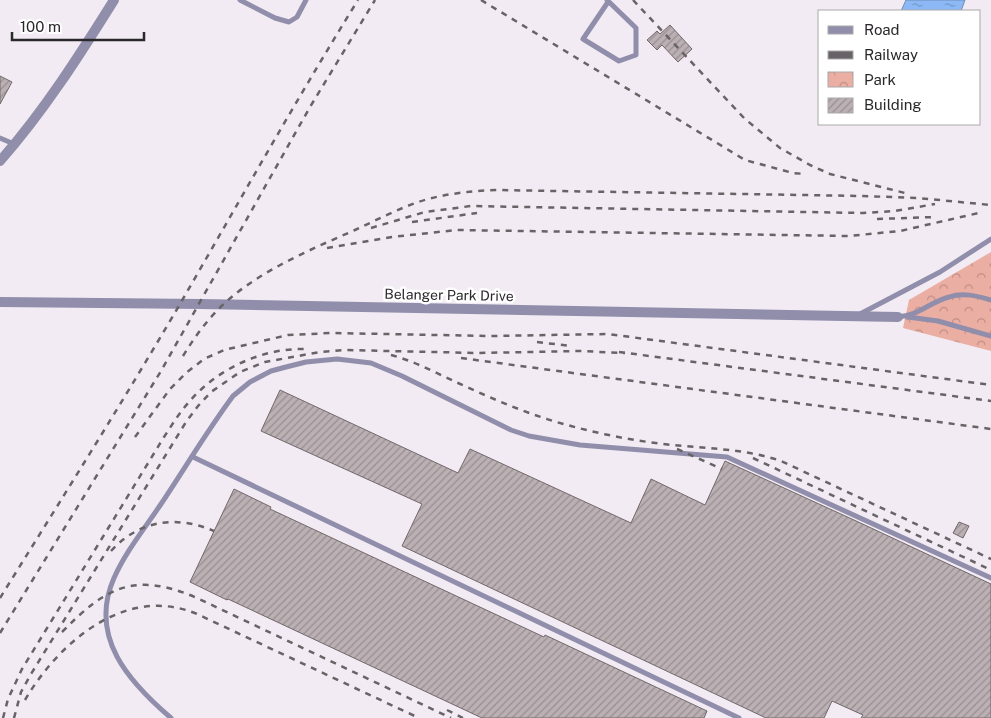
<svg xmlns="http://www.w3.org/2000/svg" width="991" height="718" font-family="'Public Sans',sans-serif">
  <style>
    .park { fill: url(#park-crowns) }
    .water { fill: url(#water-ripples); stroke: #6f8db8 }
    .building { fill: url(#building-hatch); stroke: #71686b }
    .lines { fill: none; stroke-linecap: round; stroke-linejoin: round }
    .service { stroke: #918eac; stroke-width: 5 }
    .minor { stroke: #918eac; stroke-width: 10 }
    .rail { stroke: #676367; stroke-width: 2.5; stroke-dasharray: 6 6; stroke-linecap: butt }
    .labels { text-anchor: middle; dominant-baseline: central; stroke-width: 5; stroke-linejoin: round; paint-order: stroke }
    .street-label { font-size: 14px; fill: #2b282b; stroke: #fff }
  </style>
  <defs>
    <pattern id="park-crowns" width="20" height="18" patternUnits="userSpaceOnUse" patternTransform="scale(1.25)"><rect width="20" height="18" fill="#ebaea3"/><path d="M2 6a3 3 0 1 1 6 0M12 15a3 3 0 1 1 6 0" fill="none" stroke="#bf8e85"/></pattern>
    <pattern id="water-ripples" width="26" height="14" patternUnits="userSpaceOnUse" patternTransform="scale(1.25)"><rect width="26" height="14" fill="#8cb8f5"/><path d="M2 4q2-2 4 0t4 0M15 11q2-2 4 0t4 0" fill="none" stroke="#7396c7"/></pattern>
    <pattern id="building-hatch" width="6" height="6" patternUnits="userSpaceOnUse" patternTransform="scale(1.25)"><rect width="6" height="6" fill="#bbb0b3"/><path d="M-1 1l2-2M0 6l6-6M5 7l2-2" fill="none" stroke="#988f92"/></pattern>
  </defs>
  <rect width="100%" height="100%" fill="#f2ebf3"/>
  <!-- park -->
  <polygon class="park" points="991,252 991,351 903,328 909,300"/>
  <!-- water -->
  <polygon class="water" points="906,0 965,0 961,11 901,11"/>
  <!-- building -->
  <g class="building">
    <polygon points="670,25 692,49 678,62 662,45 657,50 647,40 657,31 660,34"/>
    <polygon points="0,76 12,82 0,104"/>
    <polygon points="280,390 458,473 470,449 631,523 651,479 705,505 725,461 854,520 991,584 991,718 861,718 863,715 832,701 824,718 766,718 402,546 422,504 261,431"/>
    <polygon points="234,489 271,507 270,509 544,637 545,635 707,711 704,718 482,718 228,599 227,600 190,582"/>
    <polygon points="959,522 969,526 963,538 953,533"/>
  </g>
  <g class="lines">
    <!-- service -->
    <g class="service">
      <polyline points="240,0 275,18 289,22 297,17 306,0"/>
      <polyline points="607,0 636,28 636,55 619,61 583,39 608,2"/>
      <polyline points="0,138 14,144"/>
      <polyline points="860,314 940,272 991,239"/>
      <path d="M 898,317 C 918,316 930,302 949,297 C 963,292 977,296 991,300"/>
      <polyline points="908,317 938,321 991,336"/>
      <polyline points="193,457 739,718"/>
      <path d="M 171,718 C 129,682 88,637 114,578 C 126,551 145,528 161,504 C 185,468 207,431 233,396 L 250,382 L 271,371 L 286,367 L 306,362 L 337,359 L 371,363 L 402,376 L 511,430 L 529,436 L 580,445 L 727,457 L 991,578"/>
    </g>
    <!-- minor -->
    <g class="minor">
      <path d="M 0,161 C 44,111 79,56 114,0"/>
      <polyline points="0,302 201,304 898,317"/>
    </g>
    <!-- rail -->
    <g class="rail">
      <polyline points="481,0 745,160 793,173 805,174"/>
      <polyline points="633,0 744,118 780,148 810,165 830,174 905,193"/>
      <polyline points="877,219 936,217"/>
      <polyline points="412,222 477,213"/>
      <polyline points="371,228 425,212 471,206 863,213 895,211 935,204"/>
      <polyline points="327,248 392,237 457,230 849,236 900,231 983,212"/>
      <polyline points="537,342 571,346"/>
      <polyline points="619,352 991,401"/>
      <path d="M 391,355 C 414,361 436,373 458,383 C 495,400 532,416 571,426 C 608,436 646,443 684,446 C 717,449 749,450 781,461 L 991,559"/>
      <path d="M 183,356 C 197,333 213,312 234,295 C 269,267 314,248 355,230 C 379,219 403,206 428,199 C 451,193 473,191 496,190 L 863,196 L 918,198 L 991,205"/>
      <polyline points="461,358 991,429"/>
      <polyline points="135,437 170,389 186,373 204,359 224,350 288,335 331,333 491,336 608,334 991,385"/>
      <polyline points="677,449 722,469"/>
      <polyline points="753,458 991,570"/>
      <path d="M 111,551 C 139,520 177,515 214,531"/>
      <path d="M 0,598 C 61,500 122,403 180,304 C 239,202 296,100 358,0"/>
      <path d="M 62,632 C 106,587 135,571 197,598 L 451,718"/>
      <polyline points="0,633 161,371 310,107 375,0"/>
      <path d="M 25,700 C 59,642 126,584 197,614 L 419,718"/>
      <polyline points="447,710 463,718"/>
      <path d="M 3,718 L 8,699 L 22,669 L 164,437 C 172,425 179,413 189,402 C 217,369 262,348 305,349"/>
      <polyline points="14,718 21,692 31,674 186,422 198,406 211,392 240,372 265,362 320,352 344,350 478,353 579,351 625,353"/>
    </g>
  </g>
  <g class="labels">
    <!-- street labels -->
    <g class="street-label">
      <text transform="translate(449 295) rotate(1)">Belanger Park Drive</text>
    </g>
  </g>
  <!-- legend -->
  <rect x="818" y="10" width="162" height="115" fill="#ffffff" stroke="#aaa9aa"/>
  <rect x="828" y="26" width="25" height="8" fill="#918eac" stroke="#aaa9aa"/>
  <text x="864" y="35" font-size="15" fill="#2b282b">Road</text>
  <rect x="828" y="51" width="25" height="8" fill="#676367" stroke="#aaa9aa"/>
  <text x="864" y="60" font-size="15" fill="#2b282b">Railway</text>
  <rect x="828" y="72" width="25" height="15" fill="url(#park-crowns)" stroke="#aaa9aa"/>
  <text x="864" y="85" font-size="15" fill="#2b282b">Park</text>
  <rect x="828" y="98" width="25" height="15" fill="url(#building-hatch)" stroke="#aaa9aa"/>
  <text x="864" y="110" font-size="15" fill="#2b282b">Building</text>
  <!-- scale -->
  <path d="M12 32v8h132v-8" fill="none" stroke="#2b282b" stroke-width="2.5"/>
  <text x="20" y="32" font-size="15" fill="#2b282b" stroke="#ffffff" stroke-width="4" paint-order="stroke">100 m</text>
</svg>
